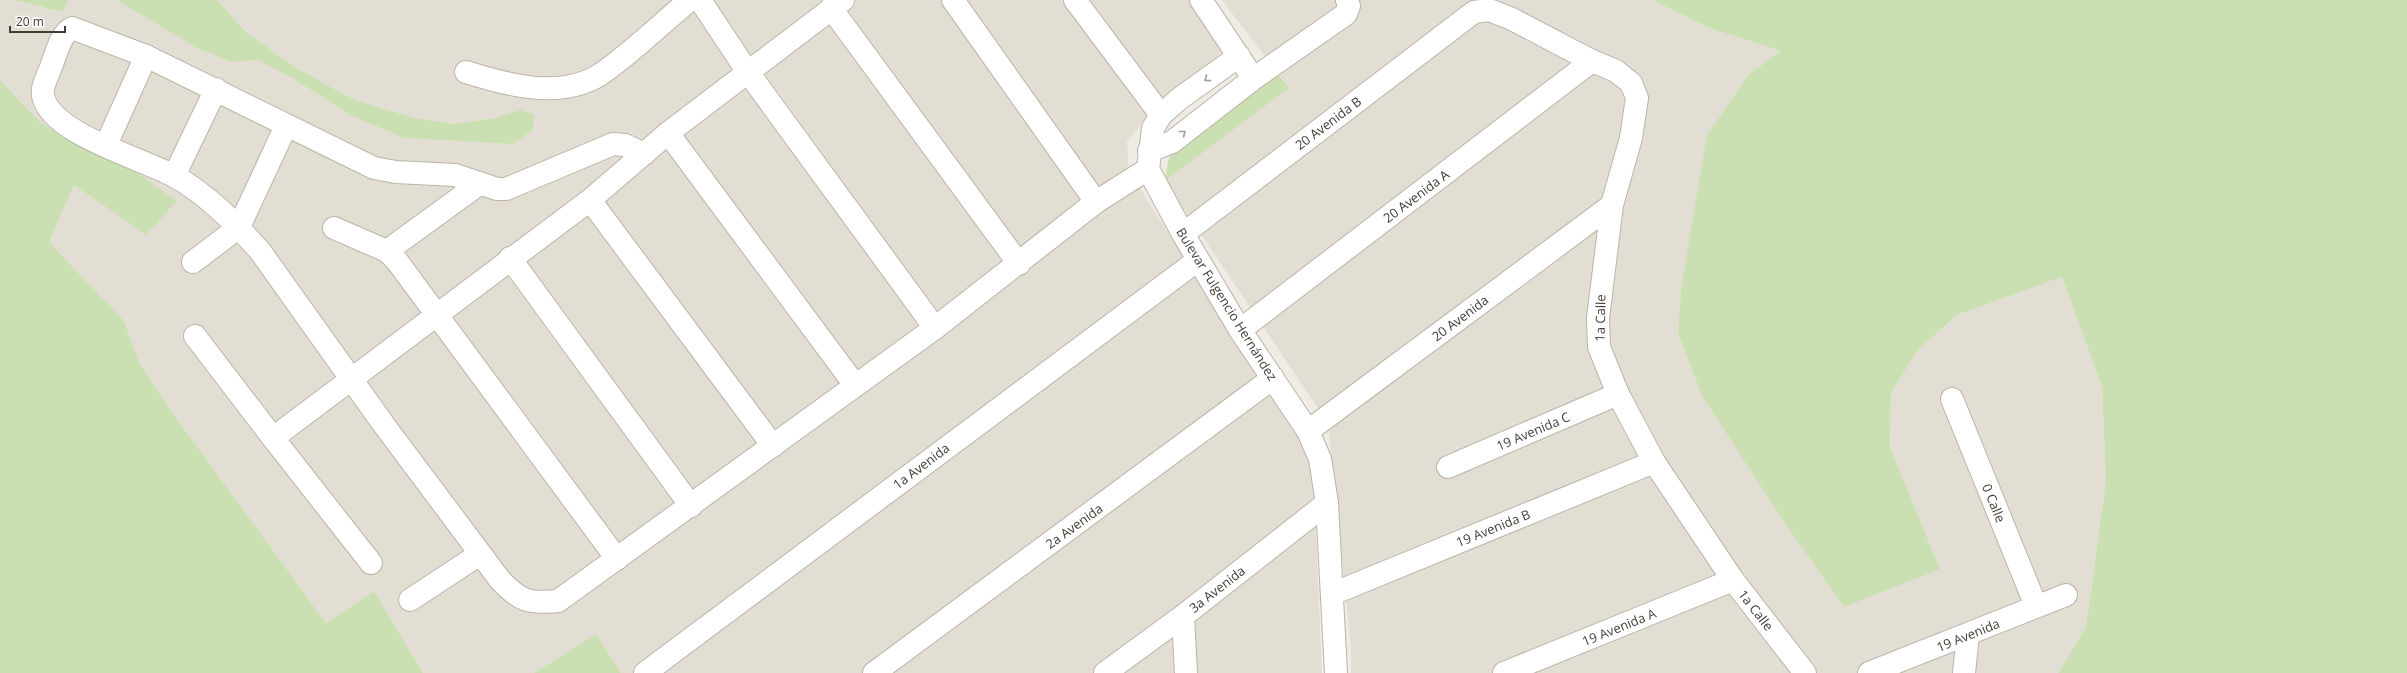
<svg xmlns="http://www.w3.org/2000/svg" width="2407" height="673" font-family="'Open Sans',sans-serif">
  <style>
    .residential { fill: #e3ded3 }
    .green { fill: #cbe0b2 }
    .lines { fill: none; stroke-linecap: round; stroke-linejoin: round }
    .minor-casing { stroke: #bab4a8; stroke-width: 24 }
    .minor { stroke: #fff; stroke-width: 22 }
    .oneway { stroke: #a09e9a }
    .labels { text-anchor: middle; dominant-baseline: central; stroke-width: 3; stroke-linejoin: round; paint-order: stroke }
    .street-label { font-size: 13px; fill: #413d35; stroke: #fff }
  </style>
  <rect width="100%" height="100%" fill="#f0ece5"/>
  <!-- residential -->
  <g class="residential">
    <polygon points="0,0 14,0 61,12 69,0 116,0 197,48 231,62 258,60 292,78 352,116 404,138 511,144 520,110 493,118 453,124 415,118 354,100 295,67 247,33 217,0 1188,0 1223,46 1215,62 1145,121 1127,141 1129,171 1313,462 1322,673 621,673 596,635 534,673 423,673 374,592 326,623 171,411 139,362 124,321 49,242 74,185 146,235 82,148 39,121 0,80"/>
    <polygon points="1222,0 1652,0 1712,29 1781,51 1749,74 1691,235 1681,289 1678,333 1702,396 1940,569 1890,447 1891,393 1918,350 1957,315 2062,277 2102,387 2106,481 2086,627 2058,673 1351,673 1351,648 1328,423 1165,181 1289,88"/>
  </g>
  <!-- green -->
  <g class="green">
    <polygon points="14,0 69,0 62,12"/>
    <polygon points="116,0 217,0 247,33 295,67 354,100 415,118 453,124 493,118 520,110 534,115 533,130 512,144 404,138 352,116 292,78 258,60 231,62 197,48"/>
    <polygon points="1652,0 2407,0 2407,673 2058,673 2086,627 2106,481 2102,387 2062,277 1957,315 1918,350 1891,393 1890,447 1940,569 1844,607 1787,526 1702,396 1678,333 1681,289 1707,135 1749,74 1781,51 1712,29"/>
    <polygon points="1276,71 1289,88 1165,181 1168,161 1177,143"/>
    <polygon points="0,80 39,121 82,148 136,172 177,201 146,235 74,185 49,242 124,321 139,362 171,411 326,623 374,591 423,673 0,673"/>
    <polygon points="596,634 621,673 534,673"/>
  </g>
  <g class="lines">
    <!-- minor casing -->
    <g class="minor-casing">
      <g id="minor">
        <polyline points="700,0 747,71 935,328"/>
        <polyline points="953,0 1096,202"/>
        <polyline points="1075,0 1161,115"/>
        <polyline points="1201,0 1247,69"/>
        <polyline points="831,8 1019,264"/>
        <polyline points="1239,56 1179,99 1161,115 1153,128 1148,169 1183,234 1240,330 1308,431 1320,459 1327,503 1336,673"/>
        <path d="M 466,72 C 507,85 561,100 601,74 C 630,54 662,23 690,0"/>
        <polyline points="668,133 855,385"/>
        <polyline points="106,145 146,56"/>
        <polyline points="1149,151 1172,142 1253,79 1346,14 1349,6 1347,0"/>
        <path d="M 644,154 L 625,145 L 613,144 L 506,189 L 497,189 L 455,175 L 396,172 L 374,168 L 146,56 L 72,28 C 60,34 56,55 51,67 C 48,75 41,87 43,96 C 51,134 141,158 174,176 C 207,194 235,223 260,251 L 384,425 L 500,580 C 520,601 528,604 558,601 L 935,328 L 1096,202 L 1148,169"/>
        <polyline points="174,176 216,89"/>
        <polyline points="479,184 387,251 397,261 617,559"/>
        <polyline points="590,200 773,446"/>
        <polyline points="334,228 387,251"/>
        <polyline points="1183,234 1474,12 1489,10 1512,19 1592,61 1616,71 1631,83 1637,98 1631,138 1612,205 1598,318 1599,347 1618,394 1654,462 1733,580 1805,673"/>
        <polyline points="510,258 691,506"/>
        <polyline points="193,262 239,227 286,126"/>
        <polyline points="1240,330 1592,61"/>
        <polyline points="195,336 273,438"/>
        <polyline points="1952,399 2036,606"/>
        <polyline points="1308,431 1612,205"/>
        <polyline points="1448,467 1618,394"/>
        <polyline points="371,563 273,438 590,200 668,133 843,0"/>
        <polyline points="1332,594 1654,462"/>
        <polyline points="410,600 480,554"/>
        <polyline points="1183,616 1186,673"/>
        <polyline points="645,673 1198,260"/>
        <polyline points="874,673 1273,378"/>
        <polyline points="1105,673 1183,616 1327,503"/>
        <polyline points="1504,673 1733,580"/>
        <polyline points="1869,673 2066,595"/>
        <polyline points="1964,673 1968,635"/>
      </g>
    </g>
    <!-- minor -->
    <use href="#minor" class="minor"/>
  </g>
  <!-- one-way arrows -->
  <defs><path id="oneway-chevron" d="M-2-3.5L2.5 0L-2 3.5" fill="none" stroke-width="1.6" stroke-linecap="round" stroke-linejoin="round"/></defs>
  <g class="oneway">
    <use href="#oneway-chevron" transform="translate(1207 79) rotate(144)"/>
    <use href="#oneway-chevron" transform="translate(1183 133) rotate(-38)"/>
  </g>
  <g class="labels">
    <!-- street labels -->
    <g class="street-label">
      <text transform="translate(1328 123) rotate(-37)">20 Avenida B</text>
      <text transform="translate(1416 196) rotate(-37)">20 Avenida A</text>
      <text transform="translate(1227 304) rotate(58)">Bulevar Fulgencio Hernández</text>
      <text transform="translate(1460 318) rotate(-37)">20 Avenida</text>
      <text transform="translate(1600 318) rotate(-89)">1a Calle</text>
      <text transform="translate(1533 431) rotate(-23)">19 Avenida C</text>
      <text transform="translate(921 466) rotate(-37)">1a Avenida</text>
      <text transform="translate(1994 503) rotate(68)">0 Calle</text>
      <text transform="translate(1074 526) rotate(-36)">2a Avenida</text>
      <text transform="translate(1493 528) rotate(-22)">19 Avenida B</text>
      <text transform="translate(1217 589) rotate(-38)">3a Avenida</text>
      <text transform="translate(1756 610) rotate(52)">1a Calle</text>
      <text transform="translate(1619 627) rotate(-22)">19 Avenida A</text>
      <text transform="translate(1968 635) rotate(-22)">19 Avenida</text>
    </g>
  </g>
  <!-- scale -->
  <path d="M10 26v6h55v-6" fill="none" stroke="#413d35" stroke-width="2"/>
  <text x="16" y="26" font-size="12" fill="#413d35" stroke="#ffffff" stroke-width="3" paint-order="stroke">20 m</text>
</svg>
